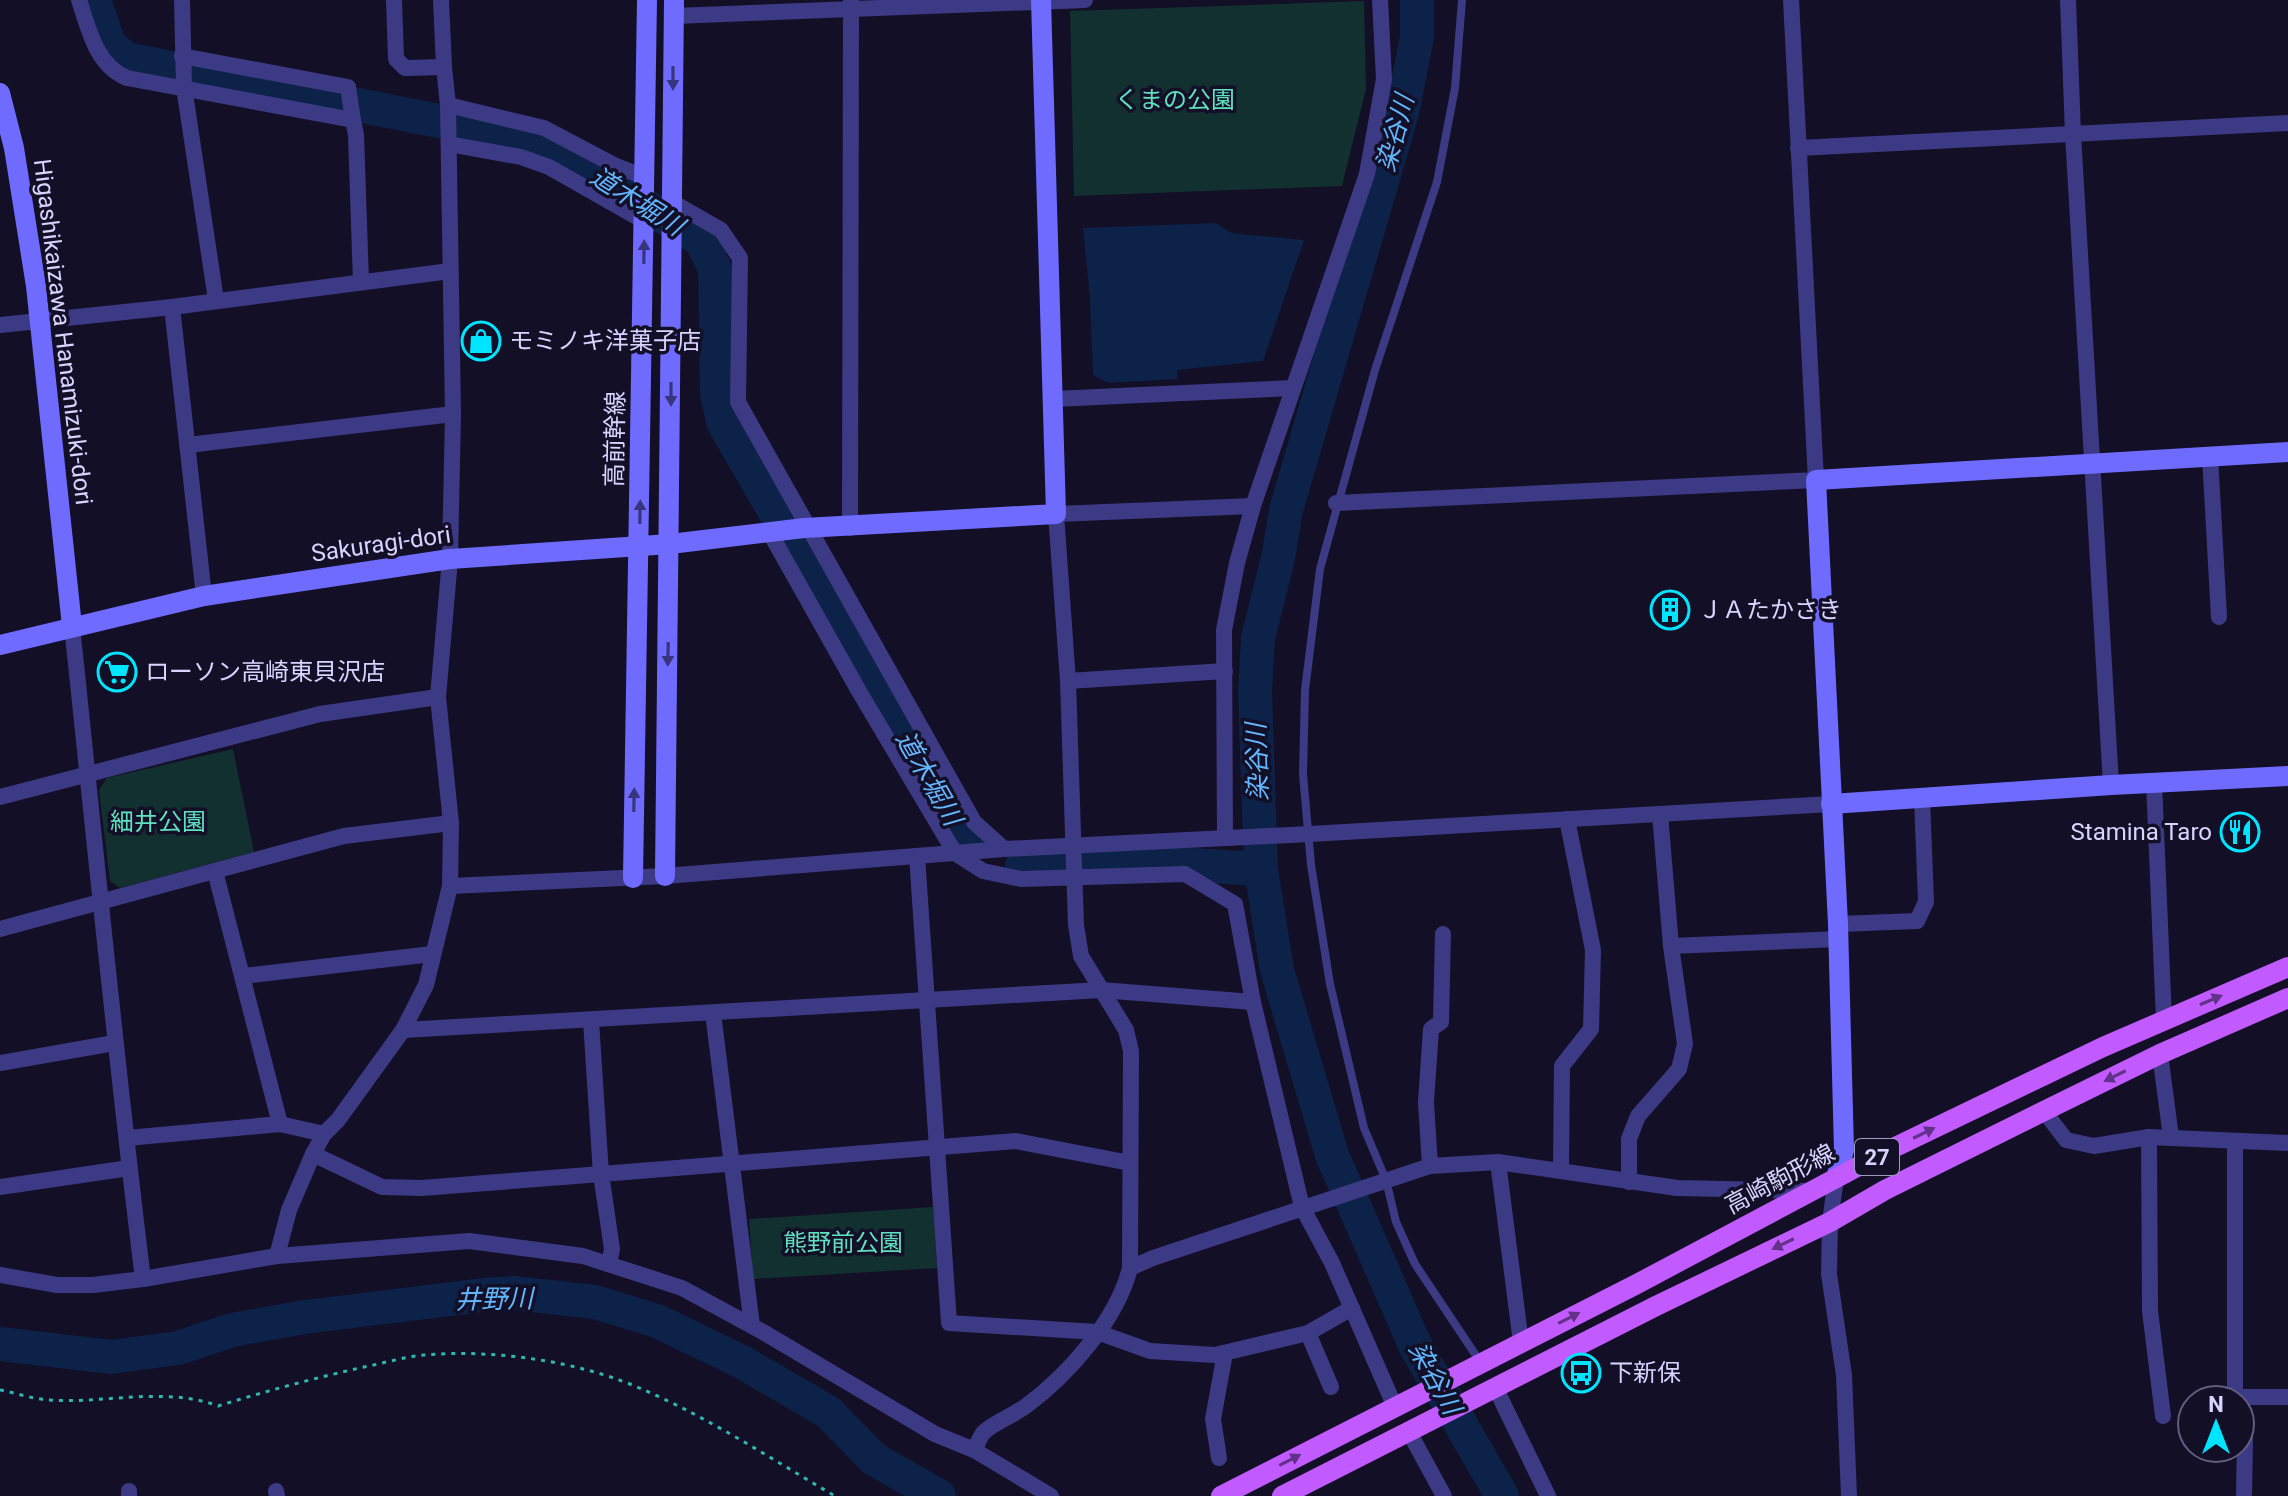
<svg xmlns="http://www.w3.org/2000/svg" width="2288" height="1496" font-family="Roboto,'Noto Sans JP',sans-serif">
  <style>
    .green { fill: #12302f }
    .water { fill: #0c2248 }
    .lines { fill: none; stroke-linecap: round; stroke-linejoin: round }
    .river { stroke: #0c2248; stroke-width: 34 }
    .path { stroke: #2fb8b0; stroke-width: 3; stroke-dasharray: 4 6; stroke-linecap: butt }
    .lane { stroke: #3d3a85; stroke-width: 8 }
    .street { stroke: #3d3a85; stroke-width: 16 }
    .secondary { stroke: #6f6bff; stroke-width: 20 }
    .primary { stroke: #c25bff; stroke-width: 20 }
    .oneway { fill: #38347d }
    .oneway2 { fill: #623188 }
    .labels { text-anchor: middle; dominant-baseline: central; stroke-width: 7; stroke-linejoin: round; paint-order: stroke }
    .shield { fill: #130f26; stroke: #9e99be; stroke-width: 2 }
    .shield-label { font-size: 22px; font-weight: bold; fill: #d9d4ff }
    .park-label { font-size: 24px; fill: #5fe0c0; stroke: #130f26 }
    .street-label { font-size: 24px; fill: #d9d4ff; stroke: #130f26 }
    .poi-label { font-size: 24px; fill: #d9d4ff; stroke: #130f26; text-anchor: start }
    .water-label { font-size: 26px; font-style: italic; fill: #62b6ff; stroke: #130f26 }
  </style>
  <rect width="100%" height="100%" fill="#130f26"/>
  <!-- green -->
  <g class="green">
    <polygon points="1364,1 1366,89 1342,186 1074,196 1070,11"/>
    <polygon points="233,749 254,852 120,888 110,881 99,790 107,778"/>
    <polygon points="933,1207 937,1268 753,1279 749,1219"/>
  </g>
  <!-- water -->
  <polygon class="water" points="1216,223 1231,233 1304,240 1263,361 1177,370 1178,379 1108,383 1093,375 1090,299 1083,228"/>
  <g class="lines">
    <!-- river -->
    <g class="river">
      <polyline points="94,0 109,44 126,59 514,136 557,151 701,240 715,269 717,394 723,422 961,834 971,841"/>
      <polyline points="1417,0 1417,37 1402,113 1286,510 1278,558 1258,638 1255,693 1261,869 1277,970 1332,1155 1415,1345 1502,1496"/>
      <polyline points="1022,866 1191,865 1261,869"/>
      <polyline points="0,1344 111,1357 178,1348 232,1330 305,1317 483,1295 514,1293 595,1302 657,1321 742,1362 828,1412 874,1459 939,1496"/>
    </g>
    <!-- path -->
    <path class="path" d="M 0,1390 C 16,1393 33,1399 49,1400 C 104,1404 165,1386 218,1406 C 266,1391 315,1378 364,1367 C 384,1363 404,1357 424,1355 C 494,1349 580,1361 644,1390 C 711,1419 773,1460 835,1496"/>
    <!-- lane -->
    <polyline class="lane" points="1462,0 1455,88 1437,182 1375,370 1320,569 1305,690 1303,774 1311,865 1330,984 1364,1128 1386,1180 1396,1222 1415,1264 1481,1363"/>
    <!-- street -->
    <g class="street">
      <path d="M 79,0 C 89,30 96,65 127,78 L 353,120 L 356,135 L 361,282"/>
      <polyline points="182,0 184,87 216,300"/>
      <polyline points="394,0 396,59 405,68 444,67"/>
      <polyline points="2068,0 2073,134 2111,785"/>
      <polyline points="674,16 1085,0"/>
      <polyline points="182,56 348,87 353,120"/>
      <polyline points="448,105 544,128 616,166 645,177"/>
      <polyline points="449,144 521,157 549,167 644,221"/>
      <polyline points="1798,148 2288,123"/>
      <polyline points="672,202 721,230 740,258 738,402 974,822 1004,849"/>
      <polyline points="172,307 204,596"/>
      <polyline points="0,325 172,307 450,271"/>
      <polyline points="1053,399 1293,388"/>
      <polyline points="188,445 453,414"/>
      <polyline points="2210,456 2219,617"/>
      <polyline points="1336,503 1816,480 1791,0"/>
      <polyline points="850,528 851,0"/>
      <polyline points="770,533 860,693 955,853 983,871 1021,879 1185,874 1235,904 1253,1002 1302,1207 1332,1263 1395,1407"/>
      <path d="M 72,626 C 95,844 116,1062 143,1279"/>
      <polyline points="1068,681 1225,671"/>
      <polyline points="2154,782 2164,1020"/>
      <polyline points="0,797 320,714 438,697"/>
      <polyline points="1225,838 1224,630 1237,563 1253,506 1367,174 1384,79 1380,0"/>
      <polyline points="917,856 949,1323 1097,1332 1150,1351 1215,1355 1308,1333 1352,1308"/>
      <polyline points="215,871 280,1124"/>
      <polyline points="450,886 665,876 1004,849 1310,834 1831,804"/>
      <polyline points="1838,924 1917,921 1926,902 1922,798"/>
      <polyline points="0,929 344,836 451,823"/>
      <polyline points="1671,946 1839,939"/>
      <polyline points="243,976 432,954"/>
      <polyline points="713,1013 752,1326"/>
      <polyline points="403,1030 1101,990 1253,1002"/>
      <polyline points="2160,1054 2171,1137"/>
      <polyline points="0,1063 114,1043"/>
      <polyline points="2044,1111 2066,1140 2094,1146 2149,1137 2288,1143"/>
      <polyline points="2149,1137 2150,1311 2163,1416"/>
      <polyline points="127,1138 280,1124 324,1134"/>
      <polyline points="313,1154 382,1187 422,1188 601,1174 591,1021"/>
      <polyline points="1498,1162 1521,1343"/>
      <polyline points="1430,1166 1426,1102 1431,1029 1441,1022 1443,934"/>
      <polyline points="1561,1171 1562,1066 1591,1029 1593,950 1567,819"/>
      <polyline points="1836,1178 1830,1222 1829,1274 1844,1375 1849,1496"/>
      <polyline points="1629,1182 1629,1139 1638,1116 1679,1069 1685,1044 1671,946 1660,814"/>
      <polyline points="0,1187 129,1168"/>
      <polyline points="277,1256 289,1210 313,1154 324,1134 338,1120 403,1030 426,985 450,886 451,823 438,697 450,559 453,414 448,105 444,67 441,0"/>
      <polyline points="609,1264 612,1249 601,1174 1016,1141 1130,1163"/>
      <polyline points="1130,1268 1153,1258 1430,1166 1498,1162 1677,1188 1812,1191"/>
      <polyline points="0,1275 57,1285 93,1285 143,1279 277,1256 469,1241 583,1256 682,1288 763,1332 935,1434 974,1450 1051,1496"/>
      <polyline points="1308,1333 1331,1387"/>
      <polyline points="1495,1387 1548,1496"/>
      <polyline points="2234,1397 2288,1397"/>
      <polyline points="2235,1400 2235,1141"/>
      <polyline points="2240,1420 2245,1438 2244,1496"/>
      <polyline points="1409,1432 1444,1496"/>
      <path d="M 974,1450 C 977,1445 980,1437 983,1433 C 994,1422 1013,1416 1026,1406 C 1068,1375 1117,1320 1130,1268 L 1131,1051 L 1126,1030 L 1081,956 L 1076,925 L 1068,681 L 1056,514 L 1253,506"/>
      <polyline points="1219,1458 1213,1419 1225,1353"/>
      <polyline points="276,1491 277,1496"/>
      <polyline points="129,1496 129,1491"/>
    </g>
    <!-- secondary -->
    <g class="secondary">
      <polyline points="0,93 14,148 36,286 72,626"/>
      <polyline points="0,645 204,596 450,559 670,544 804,528 1056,514 1041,0"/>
      <polyline points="1831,804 2111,785 2288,776"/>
      <polyline points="665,876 674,0"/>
      <polyline points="633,878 647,0"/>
      <polyline points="1836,1178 1844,1150 1838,924 1816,480 2288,452"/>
    </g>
    <!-- primary -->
    <g class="primary">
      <polyline points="1221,1496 1635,1285 1889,1150 2103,1047 2288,967"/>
      <polyline points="1282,1496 1656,1306 1830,1222 1885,1190 2044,1111 2160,1054 2288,998"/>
    </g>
  </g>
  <!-- one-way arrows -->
  <defs><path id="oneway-solid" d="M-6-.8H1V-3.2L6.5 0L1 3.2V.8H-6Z" transform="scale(2)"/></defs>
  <g class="oneway">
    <use href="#oneway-solid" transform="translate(673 78) rotate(90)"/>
    <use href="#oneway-solid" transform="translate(644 252) rotate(-89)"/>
    <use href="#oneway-solid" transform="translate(671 394) rotate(90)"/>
    <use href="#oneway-solid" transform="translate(640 512) rotate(-89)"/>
    <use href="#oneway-solid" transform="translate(668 654) rotate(91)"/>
    <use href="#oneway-solid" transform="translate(634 800) rotate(-89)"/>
  </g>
  <g class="oneway2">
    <use href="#oneway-solid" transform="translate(2211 1000) rotate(-23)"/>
    <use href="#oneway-solid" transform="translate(2115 1076) rotate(154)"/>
    <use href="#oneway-solid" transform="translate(1924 1133) rotate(-26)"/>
    <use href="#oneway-solid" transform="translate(1783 1244) rotate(154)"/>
    <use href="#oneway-solid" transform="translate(1569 1318) rotate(-27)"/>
    <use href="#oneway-solid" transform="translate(1290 1460) rotate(-27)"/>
  </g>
  <!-- icons -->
  <defs>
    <g id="shop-ring" transform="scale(2)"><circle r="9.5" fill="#130f26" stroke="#00e5ff" stroke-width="1.5"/><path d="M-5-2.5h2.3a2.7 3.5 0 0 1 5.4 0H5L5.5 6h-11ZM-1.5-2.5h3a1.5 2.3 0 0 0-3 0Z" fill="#00e5ff"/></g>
    <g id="building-ring" transform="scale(2)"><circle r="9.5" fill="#130f26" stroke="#00e5ff" stroke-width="1.5"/><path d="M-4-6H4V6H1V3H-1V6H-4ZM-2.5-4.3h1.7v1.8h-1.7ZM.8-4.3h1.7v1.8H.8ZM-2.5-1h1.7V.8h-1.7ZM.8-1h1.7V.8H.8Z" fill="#00e5ff"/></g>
    <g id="supermarket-ring" transform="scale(2)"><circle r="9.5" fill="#130f26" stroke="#00e5ff" stroke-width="1.5"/><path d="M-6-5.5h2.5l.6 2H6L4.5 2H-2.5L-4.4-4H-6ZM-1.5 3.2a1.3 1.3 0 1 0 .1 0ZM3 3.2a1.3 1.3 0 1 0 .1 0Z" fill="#00e5ff"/></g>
    <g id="restaurant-ring" transform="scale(2)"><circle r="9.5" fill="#130f26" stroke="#00e5ff" stroke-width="1.5"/><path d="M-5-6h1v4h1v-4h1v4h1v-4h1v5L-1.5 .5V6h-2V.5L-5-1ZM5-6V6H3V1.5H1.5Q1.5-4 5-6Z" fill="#00e5ff"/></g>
    <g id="bus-ring" transform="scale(2)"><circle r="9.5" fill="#130f26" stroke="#00e5ff" stroke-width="1.5"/><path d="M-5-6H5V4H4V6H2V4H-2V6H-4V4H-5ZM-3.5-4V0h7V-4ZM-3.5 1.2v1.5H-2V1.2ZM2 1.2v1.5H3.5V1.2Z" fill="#00e5ff"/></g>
  </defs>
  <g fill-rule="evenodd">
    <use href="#shop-ring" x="481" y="341"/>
    <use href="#building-ring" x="1670" y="610"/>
    <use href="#supermarket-ring" x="117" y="672"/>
    <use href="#restaurant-ring" x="2240" y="832"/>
    <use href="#bus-ring" x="1581" y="1373"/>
  </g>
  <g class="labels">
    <!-- shield labels -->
    <rect class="shield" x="1855" y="1139" width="44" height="36" rx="6"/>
    <g class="shield-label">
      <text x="1877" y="1157">27</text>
    </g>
    <!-- park labels -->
    <g class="park-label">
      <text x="1175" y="100">くまの公園</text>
      <text x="158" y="822">細井公園</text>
      <text x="843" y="1243">熊野前公園</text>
    </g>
    <!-- street labels -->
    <g class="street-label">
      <text transform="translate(63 332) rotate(83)">Higashikaizawa Hanamizuki-dori</text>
      <text transform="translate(615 439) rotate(-89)">高前幹線</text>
      <text transform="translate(381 544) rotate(-8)">Sakuragi-dori</text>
      <text transform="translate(1780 1179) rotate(-28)">高崎駒形線</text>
    </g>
    <!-- poi labels -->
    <g class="poi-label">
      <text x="509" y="341">モミノキ洋菓子店</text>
      <text x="1698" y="610">ＪＡたかさき</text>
      <text x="145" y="672">ローソン高崎東貝沢店</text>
      <text x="2212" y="832" text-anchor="end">Stamina Taro</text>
      <text x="1609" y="1373">下新保</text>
    </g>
    <!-- water labels -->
    <g class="water-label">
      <text transform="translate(1395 133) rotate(-75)">染谷川</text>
      <text transform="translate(637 201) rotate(32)">道木堀川</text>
      <text transform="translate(1257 762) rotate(-92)">染谷川</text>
      <text transform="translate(929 778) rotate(60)">道木堀川</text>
      <text transform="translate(494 1299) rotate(-1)">井野川</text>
      <text transform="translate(1435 1378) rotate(61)">染谷川</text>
    </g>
  </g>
  <!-- north arrow -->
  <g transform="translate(2216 1424)"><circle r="38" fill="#130f26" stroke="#625e7d" stroke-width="2"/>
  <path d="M0-6L14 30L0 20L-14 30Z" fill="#00e5ff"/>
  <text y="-12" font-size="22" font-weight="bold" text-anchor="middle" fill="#d9d4ff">N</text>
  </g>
</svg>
